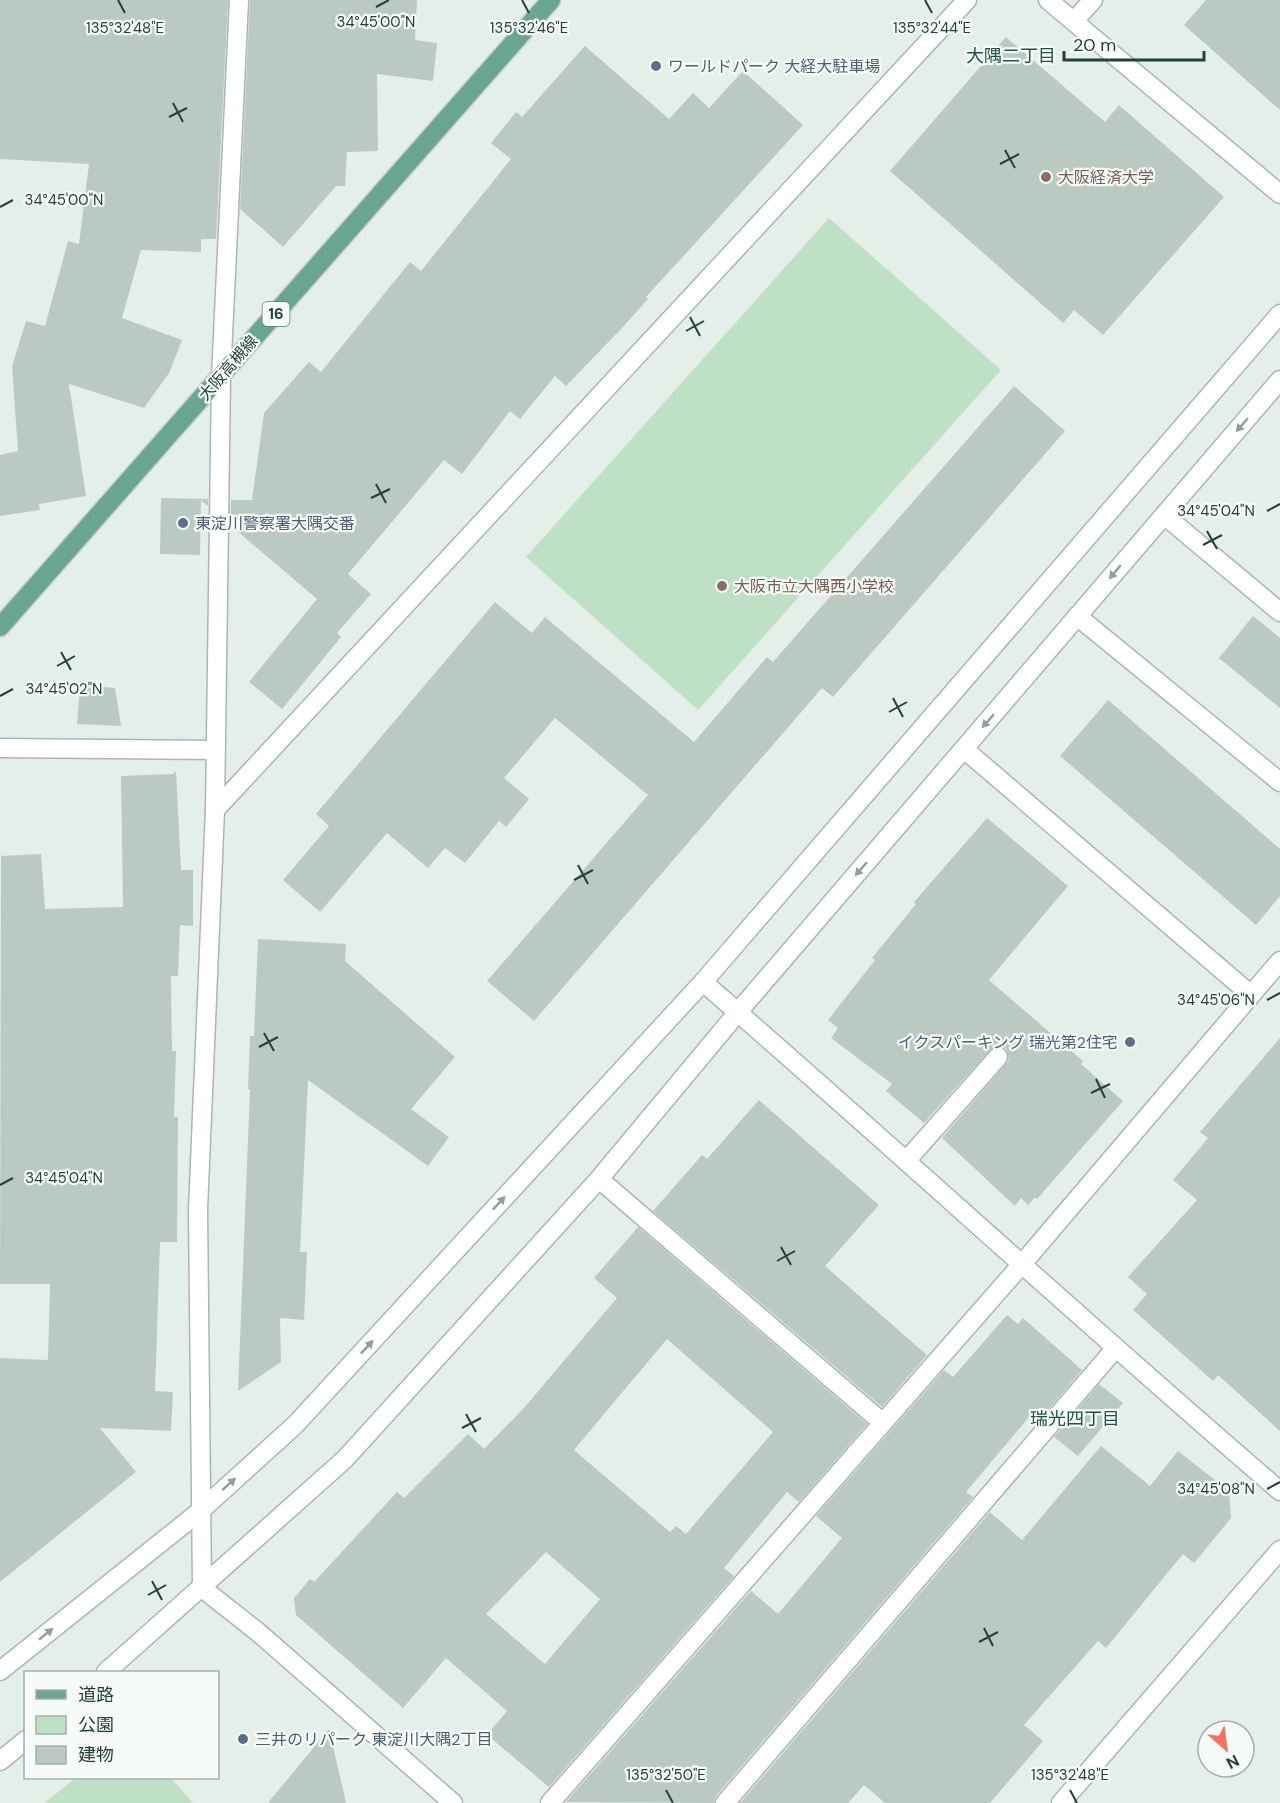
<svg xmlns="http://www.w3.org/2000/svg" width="1280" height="1803" font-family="'DM Sans','Noto Sans JP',sans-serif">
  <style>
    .green { fill: #bee0c4 }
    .building { fill: #bacac2; fill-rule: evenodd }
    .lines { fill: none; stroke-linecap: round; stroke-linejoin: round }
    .pedestrian-casing { stroke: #a7b8b1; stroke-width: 21 }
    .minor-casing { stroke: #a7b8b1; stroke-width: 21 }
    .tertiary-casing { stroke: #a7b8b1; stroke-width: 21 }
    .primary-casing { stroke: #c1cac7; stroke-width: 21 }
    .pedestrian { stroke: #fff; stroke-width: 18 }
    .minor { stroke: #fff; stroke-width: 18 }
    .tertiary { stroke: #fff; stroke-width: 18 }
    .primary { stroke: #68a690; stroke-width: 18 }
    .oneway { fill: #91a09b }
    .ticks { fill: none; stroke: #234237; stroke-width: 2 }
    .service-dot { fill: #5c6f8a; stroke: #f6fbf8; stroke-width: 2 }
    .education-dot { fill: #8d6e63; stroke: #f6fbf8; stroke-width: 2 }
    .labels { text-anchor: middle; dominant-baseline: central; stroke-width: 4.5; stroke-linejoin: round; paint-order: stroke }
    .shield { fill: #f6fbf8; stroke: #627a71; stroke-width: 1.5 }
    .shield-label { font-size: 15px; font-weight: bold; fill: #234237 }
    .service-label { font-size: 16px; fill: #4e5e75; stroke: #f6fbf8; text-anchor: start }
    .education-label { font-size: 16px; fill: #785e54; stroke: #f6fbf8; text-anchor: start }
    .street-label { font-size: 16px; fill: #234237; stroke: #f6fbf8 }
    .neighbourhood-label { font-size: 18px; fill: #1e5542; stroke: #f6fbf8 }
    .ticks-label { font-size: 15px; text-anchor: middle; fill: #234237; stroke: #f6fbf8; stroke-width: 4.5; stroke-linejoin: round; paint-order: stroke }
  </style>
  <rect width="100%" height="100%" fill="#e5efea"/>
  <!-- green -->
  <g class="green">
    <polygon points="829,218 1001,370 698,710 526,557"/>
    <polygon points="76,1778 171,1778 193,1803 44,1803"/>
  </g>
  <!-- building -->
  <g class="building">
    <polygon points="0,0 228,0 216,239 201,239 201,252 141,250 122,318 182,340 169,373 144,408 69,384 86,496 39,504 40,510 0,516 0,455 18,451 12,366 26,321 45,326 68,241 79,244 89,164 0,159"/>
    <polygon points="250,0 417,0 415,40 437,43 433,81 377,74 378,151 347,152 345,186 336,186 283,247 240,209"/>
    <polygon points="1206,0 1280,0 1280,110 1184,25"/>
    <polygon points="1006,37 1105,122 1119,105 1224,197 1103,335 1074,310 1063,323 890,171"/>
    <polygon points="585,46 669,119 693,93 709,108 743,71 803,125 646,297 648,299 621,329 566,386 555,376 520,419 510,411 462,474 444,460 348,574 371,594 337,633 341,637 282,709 249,682 317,599 230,525 231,500 252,500 264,413 309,362 321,372 410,262 421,271 511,159 491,143 516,112 522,117"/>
    <polygon points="1014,386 1065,431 833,697 822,688 534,1021 487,981 648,795 555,718 504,778 529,799 506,827 499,821 465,863 445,848 428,868 387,833 320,912 283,880 329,826 316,814 495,602 532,633 545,617 694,742 767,657 773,662"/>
    <polygon points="161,498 208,499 208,506 201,500 200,555 160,554"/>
    <polygon points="1253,616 1280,638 1280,708 1219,658"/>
    <polygon points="80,685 115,688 121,726 77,724"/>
    <polygon points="1108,700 1280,849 1280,896 1256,925 1060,756"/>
    <polygon points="176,771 181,870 193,870 193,926 180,925 178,976 171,976 172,1051 176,1051 174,1117 178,1117 177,1242 160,1242 155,1391 173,1392 171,1431 100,1428 136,1472 0,1582 0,1358 48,1360 50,1284 0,1284 1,856 41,854 45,909 123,907 121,776 173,774"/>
    <polygon points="987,818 1068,886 989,980 1083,1061 1081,1064 1123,1101 1037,1199 1035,1197 1028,1205 1021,1198 1015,1206 942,1138 1006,1064 1009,1059 1006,1049 1000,1046 990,1050 924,1123 886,1091 892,1084 831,1038 838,1028 828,1020 875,960 872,958 916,904 914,902"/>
    <polygon points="258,939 346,944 345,961 455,1057 411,1109 449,1137 428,1166 308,1080 300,1252 307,1252 304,1320 280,1318 281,1362 238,1391 250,1089 248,1089 250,1036 254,1036"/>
    <polygon points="1280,1038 1280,1431 1218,1375 1213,1381 1133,1310 1147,1294 1128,1277 1197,1200 1173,1180 1208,1138 1200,1132"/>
    <polygon points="759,1100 879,1205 825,1266 927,1355 882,1407 653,1211 702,1155 707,1159"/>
    <path d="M 638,1227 L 867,1424 L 799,1502 L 787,1492 L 724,1568 L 734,1576 L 549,1787 L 487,1735 L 507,1711 L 446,1658 L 403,1708 L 296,1615 L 294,1598 L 310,1579 L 314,1582 L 397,1492 L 404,1498 L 468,1434 L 484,1449 L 523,1409 L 617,1298 L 594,1278 ZM 667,1339 L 773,1432 L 686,1534 L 676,1526 L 670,1532 L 574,1450 ZM 546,1552 L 600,1599 L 545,1664 L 486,1614 Z"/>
    <polygon points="1007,1315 1018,1324 1023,1318 1082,1370 1037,1423 1029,1417 966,1492 973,1497 716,1796 714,1803 566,1802 751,1591 778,1614 842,1538 816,1516 944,1370 953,1377"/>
    <polygon points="1099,1384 1123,1403 1078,1456 1054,1437"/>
    <polygon points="1101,1446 1150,1486 1178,1451 1229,1491 1231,1518 1194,1563 1183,1554 1106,1648 1098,1641 1024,1725 1043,1741 990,1803 885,1803 864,1785 848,1803 740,1803 990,1512 1022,1540"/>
    <polygon points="329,1729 346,1803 268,1803"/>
  </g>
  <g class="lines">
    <!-- pedestrian casing -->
    <g class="pedestrian-casing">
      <polyline id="pedestrian" points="1074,21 1093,0"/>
    </g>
    <!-- minor casing -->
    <g class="minor-casing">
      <g id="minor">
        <polyline points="1048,0 1280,194"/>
        <polyline points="1164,515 1280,612"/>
        <polyline points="1077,616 1280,782"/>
        <polyline points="0,748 215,750"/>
        <polyline points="964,749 1250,994"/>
        <polyline points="215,810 967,0"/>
        <path d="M 703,982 C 897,1150 1085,1324 1280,1491"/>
        <polyline points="906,1161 998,1057"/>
        <polyline points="599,1179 883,1423"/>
        <polyline points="202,1588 198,1210 215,810 221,377 239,0"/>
        <polyline points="550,1803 1022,1264 1280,961"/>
        <polyline points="725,1803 1114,1350"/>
      </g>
    </g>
    <!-- tertiary casing -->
    <g class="tertiary-casing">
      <g id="tertiary">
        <polyline points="202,1588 259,1633 453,1803"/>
        <polyline points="0,1671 199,1512 295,1425 703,982 1280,314"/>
        <polyline points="106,1672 345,1459 599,1179 738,1012 1280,380"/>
        <polyline points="0,1761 26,1740"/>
        <polyline points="1061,1803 1280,1550"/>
      </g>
    </g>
    <!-- primary casing -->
    <g class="primary-casing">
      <polyline id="primary" points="0,627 551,0"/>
    </g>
    <!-- pedestrian -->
    <use href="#pedestrian" class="pedestrian"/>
    <!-- minor -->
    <use href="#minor" class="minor"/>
    <!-- tertiary -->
    <use href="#tertiary" class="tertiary"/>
    <!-- primary -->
    <use href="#primary" class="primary"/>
  </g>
  <!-- one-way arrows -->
  <defs><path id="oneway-solid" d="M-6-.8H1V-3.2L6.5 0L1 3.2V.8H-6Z" transform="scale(1.5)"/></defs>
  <g class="oneway">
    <use href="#oneway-solid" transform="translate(1242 425) rotate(131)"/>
    <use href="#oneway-solid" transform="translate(1115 572) rotate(130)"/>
    <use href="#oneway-solid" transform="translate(988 721) rotate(131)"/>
    <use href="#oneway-solid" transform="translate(861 869) rotate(131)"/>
    <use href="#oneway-solid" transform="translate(499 1203) rotate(-47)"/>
    <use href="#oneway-solid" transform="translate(367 1347) rotate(-47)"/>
    <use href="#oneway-solid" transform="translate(229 1484) rotate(-42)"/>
    <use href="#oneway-solid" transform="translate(46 1634) rotate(-39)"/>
  </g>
  <!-- ticks -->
  <path class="ticks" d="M 118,0 L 125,13M 522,0 L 529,13M 925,0 L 932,13M 376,7 L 389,0M 173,103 L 183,122M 169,117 L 187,108M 1005,150 L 1015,168M 1000,164 L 1019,154M 0,207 L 13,200M 690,317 L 700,336M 686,331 L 704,321M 376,484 L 386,503M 371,498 L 390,489M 1267,511 L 1280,504M 1207,531 L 1217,549M 1203,545 L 1222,535M 61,652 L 71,670M 57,666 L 75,656M 0,696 L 13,689M 893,698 L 903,717M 889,712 L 907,702M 578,865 L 588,884M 574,880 L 593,870M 1267,1000 L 1280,993M 264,1033 L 274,1051M 259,1047 L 278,1037M 1096,1079 L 1105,1098M 1091,1093 L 1110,1084M 0,1185 L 13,1178M 781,1247 L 791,1265M 777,1261 L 795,1251M 466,1414 L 476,1432M 462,1428 L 481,1418M 1267,1489 L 1280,1482M 152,1581 L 162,1600M 148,1595 L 166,1585M 984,1628 L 993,1646M 979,1642 L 998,1632M 666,1790 L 673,1803M 1070,1790 L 1077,1803"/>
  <!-- markers -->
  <g class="service-dot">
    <circle cx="656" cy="66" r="6"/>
    <circle cx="183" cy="523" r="6"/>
    <circle cx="1130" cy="1042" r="6"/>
    <circle cx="243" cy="1739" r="6"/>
  </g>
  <g class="education-dot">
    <circle cx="1046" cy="177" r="6"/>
    <circle cx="722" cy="586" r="6"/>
  </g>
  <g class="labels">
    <!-- shield labels -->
    <rect class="shield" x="262.5" y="302" width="27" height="24" rx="4.5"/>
    <g class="shield-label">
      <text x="276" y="314">16</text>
    </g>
    <!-- service labels -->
    <g class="service-label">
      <text x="668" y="66">ワールドパーク 大経大駐車場</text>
      <text x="195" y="523">東淀川警察署大隅交番</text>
      <text x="1118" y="1042" text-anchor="end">イクスパーキング 瑞光第2住宅</text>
      <text x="255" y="1739">三井のリパーク 東淀川大隅2丁目</text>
    </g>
    <!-- education labels -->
    <g class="education-label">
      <text x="1058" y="177">大阪経済大学</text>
      <text x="734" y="586">大阪市立大隅西小学校</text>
    </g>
    <!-- street labels -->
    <g class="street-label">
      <text transform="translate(228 368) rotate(-49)">大阪高槻線</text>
    </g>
    <!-- neighbourhood labels -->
    <g class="neighbourhood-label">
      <text x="1011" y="56">大隅二丁目</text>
      <text x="1075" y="1419">瑞光四丁目</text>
    </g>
  </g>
  <g class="ticks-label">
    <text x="376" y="27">34°45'00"N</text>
    <text x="125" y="33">135°32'48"E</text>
    <text x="529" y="33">135°32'46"E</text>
    <text x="932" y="33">135°32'44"E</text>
    <text x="64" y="205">34°45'00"N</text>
    <text x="1216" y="516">34°45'04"N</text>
    <text x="64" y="694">34°45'02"N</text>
    <text x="1216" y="1005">34°45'06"N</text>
    <text x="64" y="1183">34°45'04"N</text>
    <text x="1216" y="1494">34°45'08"N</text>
    <text x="666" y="1780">135°32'50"E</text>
    <text x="1070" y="1780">135°32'48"E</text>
  </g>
  <!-- legend -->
  <rect x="24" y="1671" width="195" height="108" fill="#f6fbf8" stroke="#a2b1ab" stroke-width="1.5"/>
  <rect x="36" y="1690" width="30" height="9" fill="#68a690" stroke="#a2b1ab" stroke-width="1.5"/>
  <text x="78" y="1701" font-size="18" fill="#234237">道路</text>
  <rect x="36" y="1716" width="30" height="18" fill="#bee0c4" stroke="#a2b1ab" stroke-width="1.5"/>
  <text x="78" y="1731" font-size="18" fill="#234237">公園</text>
  <rect x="36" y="1746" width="30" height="18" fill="#bacac2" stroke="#a2b1ab" stroke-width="1.5"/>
  <text x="78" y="1761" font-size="18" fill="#234237">建物</text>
  <!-- north arrow -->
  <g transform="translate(1226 1749) rotate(152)"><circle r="28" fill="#f6fbf8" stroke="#a2b1ab" stroke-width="1.5"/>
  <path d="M0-4.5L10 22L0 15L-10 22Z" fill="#f7725c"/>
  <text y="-9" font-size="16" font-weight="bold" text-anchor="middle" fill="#234237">N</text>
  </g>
  <!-- scale -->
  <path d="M1064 51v9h140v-9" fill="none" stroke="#234237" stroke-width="3"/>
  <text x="1073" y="51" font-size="18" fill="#234237" stroke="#f6fbf8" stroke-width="4.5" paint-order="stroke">20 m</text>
</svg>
